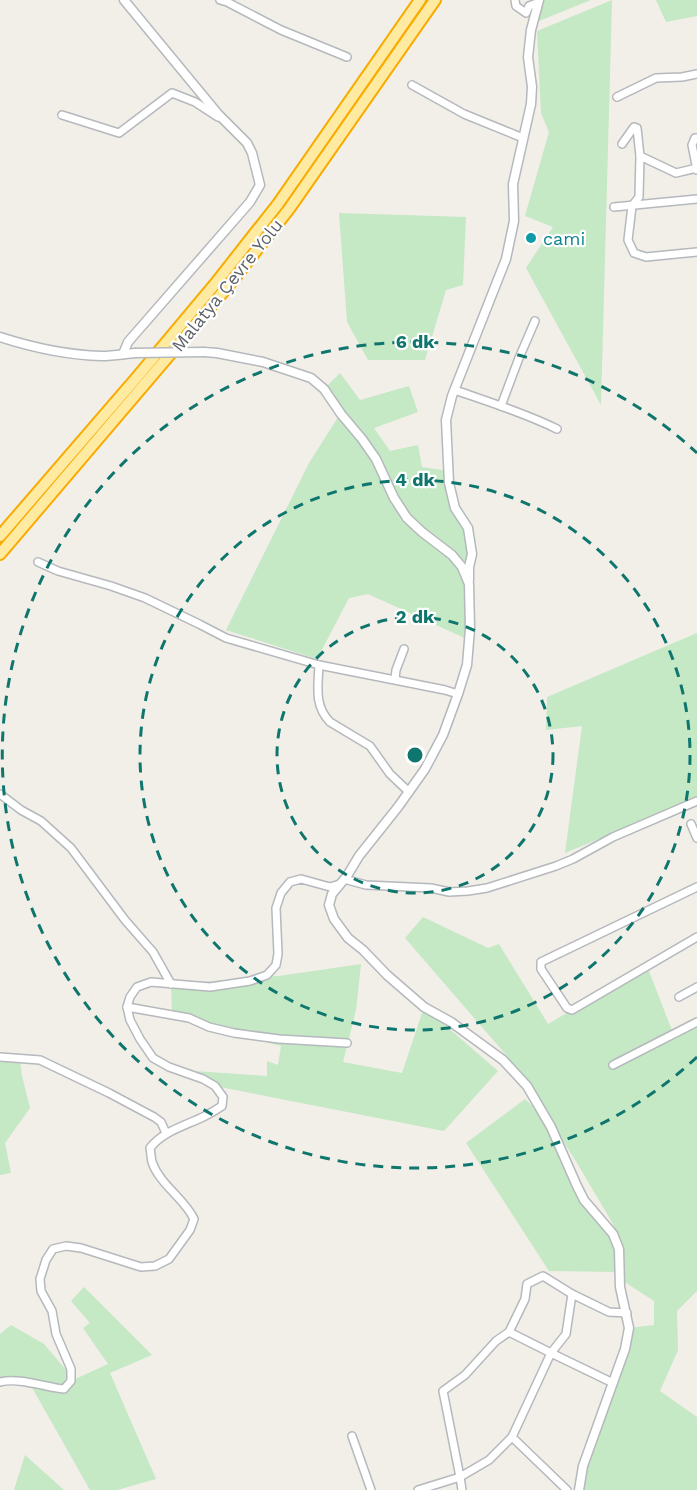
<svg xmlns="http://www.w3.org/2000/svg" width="697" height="1490" font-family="'Work Sans',sans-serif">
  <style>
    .green { fill: #c5e8c5 }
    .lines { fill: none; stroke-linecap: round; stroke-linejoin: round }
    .minor-casing { stroke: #b5b8bc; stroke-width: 10 }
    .tertiary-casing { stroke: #b5b8bc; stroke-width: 11 }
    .trunk-casing { stroke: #f9ab00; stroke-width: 14 }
    .minor { stroke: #fff; stroke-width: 7 }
    .tertiary { stroke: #fff; stroke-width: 8 }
    .trunk { stroke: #feeaa1; stroke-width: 10 }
    .tertiary-bridge-casing { stroke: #b5b8bc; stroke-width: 11; stroke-linecap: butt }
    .tertiary-bridge { stroke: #fff; stroke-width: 8 }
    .ring { fill: none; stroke: #0f766e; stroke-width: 3; stroke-dasharray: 10 8 }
    .culture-dot { fill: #0f9aa8; stroke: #fff; stroke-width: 2 }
    .labels { text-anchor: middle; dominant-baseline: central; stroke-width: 4.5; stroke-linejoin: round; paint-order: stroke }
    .culture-label { font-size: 18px; fill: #0d838f; stroke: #fff; text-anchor: start }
    .street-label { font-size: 18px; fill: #5f6368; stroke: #fff }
    .centre { fill: #0f766e; stroke: #fff; stroke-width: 3 }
    .ring-label { font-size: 18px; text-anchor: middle; font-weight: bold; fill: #0f766e; stroke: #fff; stroke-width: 4.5; stroke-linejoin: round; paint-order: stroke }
  </style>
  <rect width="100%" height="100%" fill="#f1efe8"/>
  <!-- green -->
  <g class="green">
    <polygon points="539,0 591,0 534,23"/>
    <polygon points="612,0 601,405 526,268 553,227 525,216 549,132 541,113 537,31"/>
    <polygon points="656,0 697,0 697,16 666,22"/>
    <polygon points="339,213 466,217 463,285 446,290 425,360 368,360 347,322"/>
    <polygon points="340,373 360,400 409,386 418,412 374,428 390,451 418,445 422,467 448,471 455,508 468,528 472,554 462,567 469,584 469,640 368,594 349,598 317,659 226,630 309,463 340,414 324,389"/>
    <polygon points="697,633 697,798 565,853 582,726 546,730 547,697"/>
    <polygon points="423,917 488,948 499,944 548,1024 647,966 673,1033 697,1022 697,1291 677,1311 678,1350 660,1391 697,1417 697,1490 583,1490 581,1477 629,1328 654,1325 654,1301 620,1279 619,1272 549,1271 466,1143 525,1099 547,1120 580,1193 615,1238 613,1224 574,1158 507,1056 405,938"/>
    <polygon points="361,964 356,1010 343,1062 402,1073 424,1007 498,1071 444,1131 215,1086 179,1070 267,1076 267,1061 278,1065 281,1046 209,1027 172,1015 171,984 279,976"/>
    <polygon points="0,1057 20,1060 22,1076 30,1108 5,1143 11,1173 0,1175"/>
    <polygon points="84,1287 152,1355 110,1373 156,1479 117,1490 90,1490 30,1384 0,1379 0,1334 11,1325 44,1344 71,1376 71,1381 108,1364 83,1328 90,1323 71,1301"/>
    <polygon points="25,1455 64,1490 14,1490"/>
  </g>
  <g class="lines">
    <!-- minor casing -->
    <g class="minor-casing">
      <g id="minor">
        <polyline points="220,0 227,2 281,30 347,57"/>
        <polyline points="515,0 516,6 526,13 529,6 537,3"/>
        <polyline points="412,85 464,114 523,138"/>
        <polyline points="617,97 656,78 682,77 697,74"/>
        <polyline points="62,115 119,133 172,93 195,102 218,117"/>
        <polyline points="697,138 695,138 692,145 697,170"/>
        <polyline points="622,144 634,127 637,128 640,156 639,197 632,206 628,240 634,253 646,257 697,252"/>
        <polyline points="640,156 676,173 697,168"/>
        <polyline points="614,207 697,199"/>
        <path d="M 455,390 C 489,402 525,413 557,429"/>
        <polyline points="501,406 519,358 535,321"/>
        <path d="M 38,562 L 58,571 L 111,586 L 145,598 L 199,624 L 226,638 L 319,665 C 318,686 314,706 330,722 L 370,746 L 390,774 L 409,792"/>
        <polyline points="319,665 445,690 458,694"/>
        <polyline points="395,679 396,670 404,649"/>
        <polyline points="0,794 21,810 41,821 71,848 125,920 153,952 171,984"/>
        <polyline points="691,824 697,838"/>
        <polyline points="344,879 366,885 431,888 449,892 468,891 487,888 556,866 573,859 613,837 697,801"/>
        <polyline points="697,887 541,962 541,969 567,1008 572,1010 697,937"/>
        <polyline points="679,997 697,987"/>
        <polyline points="127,1007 189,1018 209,1027 234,1033 279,1039 347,1043"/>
        <polyline points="0,1057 40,1060 109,1093 154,1117 161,1122 166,1133"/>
        <polyline points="613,1065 697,1022"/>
        <polygon points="543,1276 572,1294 566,1334 551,1353 509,1332 525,1299 527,1284"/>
        <polyline points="572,1294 609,1312 627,1313"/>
        <polyline points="509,1332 496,1341 465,1375 443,1391 460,1477 489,1460 512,1437"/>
        <path d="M 0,1382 C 18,1377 45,1387 64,1389 L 71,1381 L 71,1369 L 56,1334 L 52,1311 L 41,1291 L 40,1279 L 46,1260 L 53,1249 L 66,1246 L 81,1248 L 141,1267 L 155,1266 L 169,1259 L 190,1230 L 194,1219 C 184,1198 160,1185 152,1162 C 151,1158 151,1153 150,1148 C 163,1131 185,1126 205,1116 C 211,1113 216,1110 222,1106 L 223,1097 L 215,1086 L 203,1079 L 169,1067 L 153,1058 L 140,1039 L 130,1020 L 127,1007 L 130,997 L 137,987 L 151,982 L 210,987 L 250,981 L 267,975 L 276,965 L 278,954 L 276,908 L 281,893 L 290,882 L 301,879 L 330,887 L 340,884"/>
        <polyline points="352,1436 371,1490"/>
        <polyline points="418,1490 460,1477 462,1490"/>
        <polyline points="567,1490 512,1437 551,1353 613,1383"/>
      </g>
    </g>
    <!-- tertiary casing -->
    <g class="tertiary-casing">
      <g id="tertiary">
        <path d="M 0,337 C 34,348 66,355 102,356 C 113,356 124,354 135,353"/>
        <polyline points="204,352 217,353 263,362 311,378 324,389 341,414 362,439 376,459 394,498 407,518 422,532 452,555 462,567 469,584 470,629 467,665 458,694 443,735 425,769 398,807 359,856 347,876 332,894 329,905 334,919 348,938 363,950 387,975 424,1007 451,1022 503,1060 527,1086 551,1127 577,1186 584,1200 613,1234 619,1249 620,1287 629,1328 625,1349 583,1466 579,1490"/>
        <polyline points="123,354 128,342 250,202 260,185 252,153 247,143 218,114 124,0"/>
        <polyline points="469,580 469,567 472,554 468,528 455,508 449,483 446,420 452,396 506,259 514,221 513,184 531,104 532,87 528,57 531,30 539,0"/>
      </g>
    </g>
    <!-- trunk casing -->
    <g class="trunk-casing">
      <g id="trunk">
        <polyline points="0,536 138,376 215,284 278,204 420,0"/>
        <polyline points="0,554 229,285 289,209 435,0"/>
      </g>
    </g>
    <!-- minor -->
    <use href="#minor" class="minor"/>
    <!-- tertiary -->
    <use href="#tertiary" class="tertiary"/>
    <!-- trunk -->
    <use href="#trunk" class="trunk"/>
    <!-- tertiary-bridge casing -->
    <g class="tertiary-bridge-casing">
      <polyline id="tertiary-bridge" points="135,353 204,352"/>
    </g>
    <!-- tertiary-bridge -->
    <use href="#tertiary-bridge" class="tertiary-bridge"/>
  </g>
  <!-- distance rings -->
  <g class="ring">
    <circle cx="415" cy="755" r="138"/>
    <circle cx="415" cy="755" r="275"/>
    <path d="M697 1057A413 413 0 1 1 697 453"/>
  </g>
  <!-- markers -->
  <circle class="culture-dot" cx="531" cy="238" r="6"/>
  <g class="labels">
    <!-- culture labels -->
    <g class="culture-label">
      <text x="543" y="238">cami</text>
    </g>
    <!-- street labels -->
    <g class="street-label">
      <text transform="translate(227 285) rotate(-51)">Malatya Çevre Yolu</text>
    </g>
  </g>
  <circle cx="415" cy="755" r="9" class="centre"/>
  <g class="ring-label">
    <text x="415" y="348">6 dk</text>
    <text x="415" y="486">4 dk</text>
    <text x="415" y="623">2 dk</text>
  </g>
</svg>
